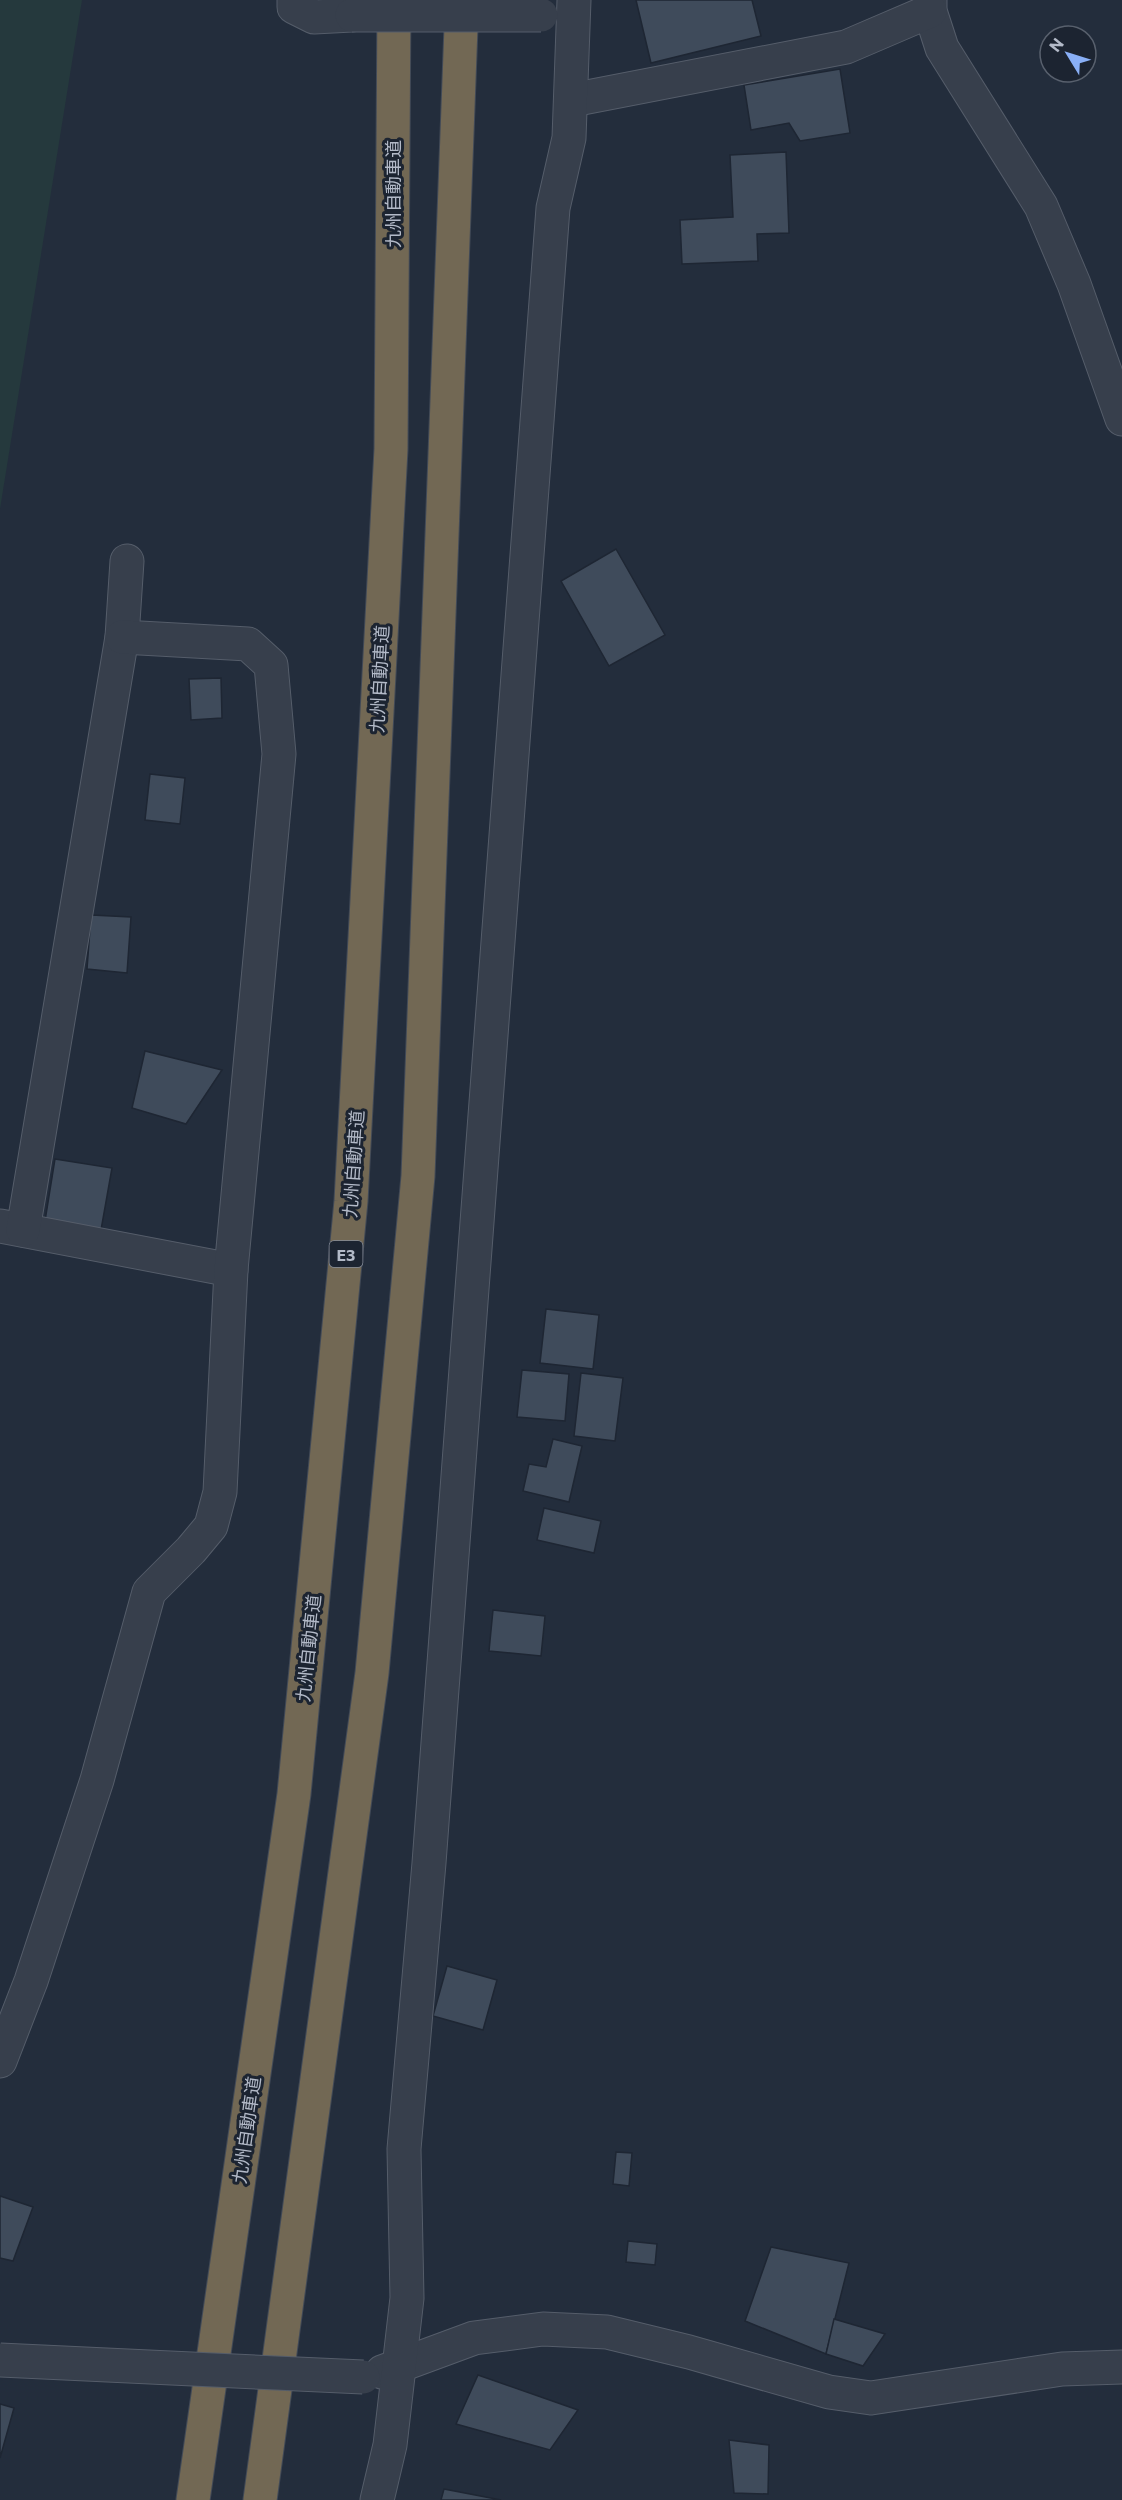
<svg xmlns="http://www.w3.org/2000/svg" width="1122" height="2500" font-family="Commissioner,'Noto Sans JP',sans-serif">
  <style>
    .green { fill: #25393d }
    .building { fill: #3f4b5b; stroke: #1e2633; stroke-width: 1.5 }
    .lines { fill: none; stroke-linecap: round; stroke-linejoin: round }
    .street-casing { stroke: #555d6a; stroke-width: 35 }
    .highway-casing { stroke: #424a57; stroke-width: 35 }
    .street { stroke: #373f4c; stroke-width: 33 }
    .highway { stroke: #726854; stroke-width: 33 }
    .street-bridge-casing { stroke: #555d6a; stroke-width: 35; stroke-linecap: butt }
    .street-bridge { stroke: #373f4c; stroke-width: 33 }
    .labels { text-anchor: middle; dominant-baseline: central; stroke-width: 6; stroke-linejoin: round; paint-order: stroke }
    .shield { fill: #1c2431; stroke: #868d9b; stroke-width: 1.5 }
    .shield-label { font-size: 16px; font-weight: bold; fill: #b3bac8 }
    .street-label { font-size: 18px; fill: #b3bac8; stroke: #1c2431 }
  </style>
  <rect width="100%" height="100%" fill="#232d3c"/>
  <!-- green -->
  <polygon class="green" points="0,0 82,0 0,509"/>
  <!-- building -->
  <g class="building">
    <polygon points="636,0 752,0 761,36 651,63"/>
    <polygon points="840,69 850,133 800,141 789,123 751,130 744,85"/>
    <polygon points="786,152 789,233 757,234 758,261 682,264 680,220 733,217 730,155"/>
    <polygon points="616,549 665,635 609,666 561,581"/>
    <polygon points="221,678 222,718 191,720 189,679"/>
    <polygon points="150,774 185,778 180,824 145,820"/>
    <polygon points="91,915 131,917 127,973 87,969"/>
    <polygon points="145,1051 222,1070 186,1124 132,1108"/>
    <polygon points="55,1159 112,1168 101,1230 45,1221"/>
    <polygon points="546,1309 599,1315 593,1369 540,1363"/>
    <polygon points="522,1370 569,1374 565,1421 517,1417"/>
    <polygon points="581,1373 623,1378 615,1441 574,1436"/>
    <polygon points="553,1439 582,1446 569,1502 523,1491 529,1464 546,1467"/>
    <polygon points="544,1508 601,1521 594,1553 537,1540"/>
    <polygon points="493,1610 545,1616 541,1656 489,1651"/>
    <polygon points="447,1966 497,1980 483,2030 433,2016"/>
    <polygon points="616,2152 632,2153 629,2186 613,2184"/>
    <polygon points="0,2196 33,2207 13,2261 0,2258"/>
    <polygon points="628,2241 657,2244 655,2265 626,2262"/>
    <polygon points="771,2247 849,2263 826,2354 745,2321"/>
    <polygon points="834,2319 885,2334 863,2366 826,2354"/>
    <polygon points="478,2375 578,2410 550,2450 456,2424"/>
    <polygon points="0,2404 14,2408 0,2458"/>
    <polygon points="729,2440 769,2445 768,2494 734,2493"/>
    <polygon points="444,2489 501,2500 441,2500"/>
  </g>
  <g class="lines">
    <!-- street casing -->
    <g class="street-casing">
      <g id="street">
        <polyline points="294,0 294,7 314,17 352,15"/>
        <polyline points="930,0 930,11 942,48 1041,206 1074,284 1122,419"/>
        <polyline points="572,100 846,47 930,11"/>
        <polyline points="0,1226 231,1270"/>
        <polyline points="23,1230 122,637 127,561"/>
        <polyline points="0,2061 31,1981 97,1780 149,1592 191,1550 211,1526 220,1492 231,1270 279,754 271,665 248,644 122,637"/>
        <polyline points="382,2372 474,2338 543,2329 607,2332 689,2352 829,2392 871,2398 1062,2369 1122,2367"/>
        <polyline points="377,2500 390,2445 407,2298 404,2149 429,1863 553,208 569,138 574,0"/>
      </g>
    </g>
    <!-- highway casing -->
    <g class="highway-casing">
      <g id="highway">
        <polyline points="193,2500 294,1794 351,1201 391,449 394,0"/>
        <polyline points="260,2500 372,1673 418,1176 462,0"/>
      </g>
    </g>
    <!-- street -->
    <use href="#street" class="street"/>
    <!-- highway -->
    <use href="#highway" class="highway"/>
    <!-- street-bridge casing -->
    <g class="street-bridge-casing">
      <g id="street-bridge">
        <polyline points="352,15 541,15"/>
        <polyline points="0,2360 363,2377"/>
      </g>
    </g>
    <!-- street-bridge -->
    <use href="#street-bridge" class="street-bridge"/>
  </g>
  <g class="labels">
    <!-- shield labels -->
    <rect class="shield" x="329.5" y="1241" width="33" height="26" rx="4.5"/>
    <g class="shield-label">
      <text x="346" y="1254">E3</text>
    </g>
    <!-- street labels -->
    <g class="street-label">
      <text transform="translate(393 194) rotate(-90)">九州自動車道</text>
      <text transform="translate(379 679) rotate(-87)">九州自動車道</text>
      <text transform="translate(353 1164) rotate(-86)">九州自動車道</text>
      <text transform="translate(308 1648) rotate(-84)">九州自動車道</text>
      <text transform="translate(246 2130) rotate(-82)">九州自動車道</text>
    </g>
  </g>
  <!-- north arrow -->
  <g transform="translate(1068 54) rotate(308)"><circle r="28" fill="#1c2431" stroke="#58606d" stroke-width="1.5"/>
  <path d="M0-4.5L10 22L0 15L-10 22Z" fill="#89aff6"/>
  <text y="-9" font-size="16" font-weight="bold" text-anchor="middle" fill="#b3bac8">N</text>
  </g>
</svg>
